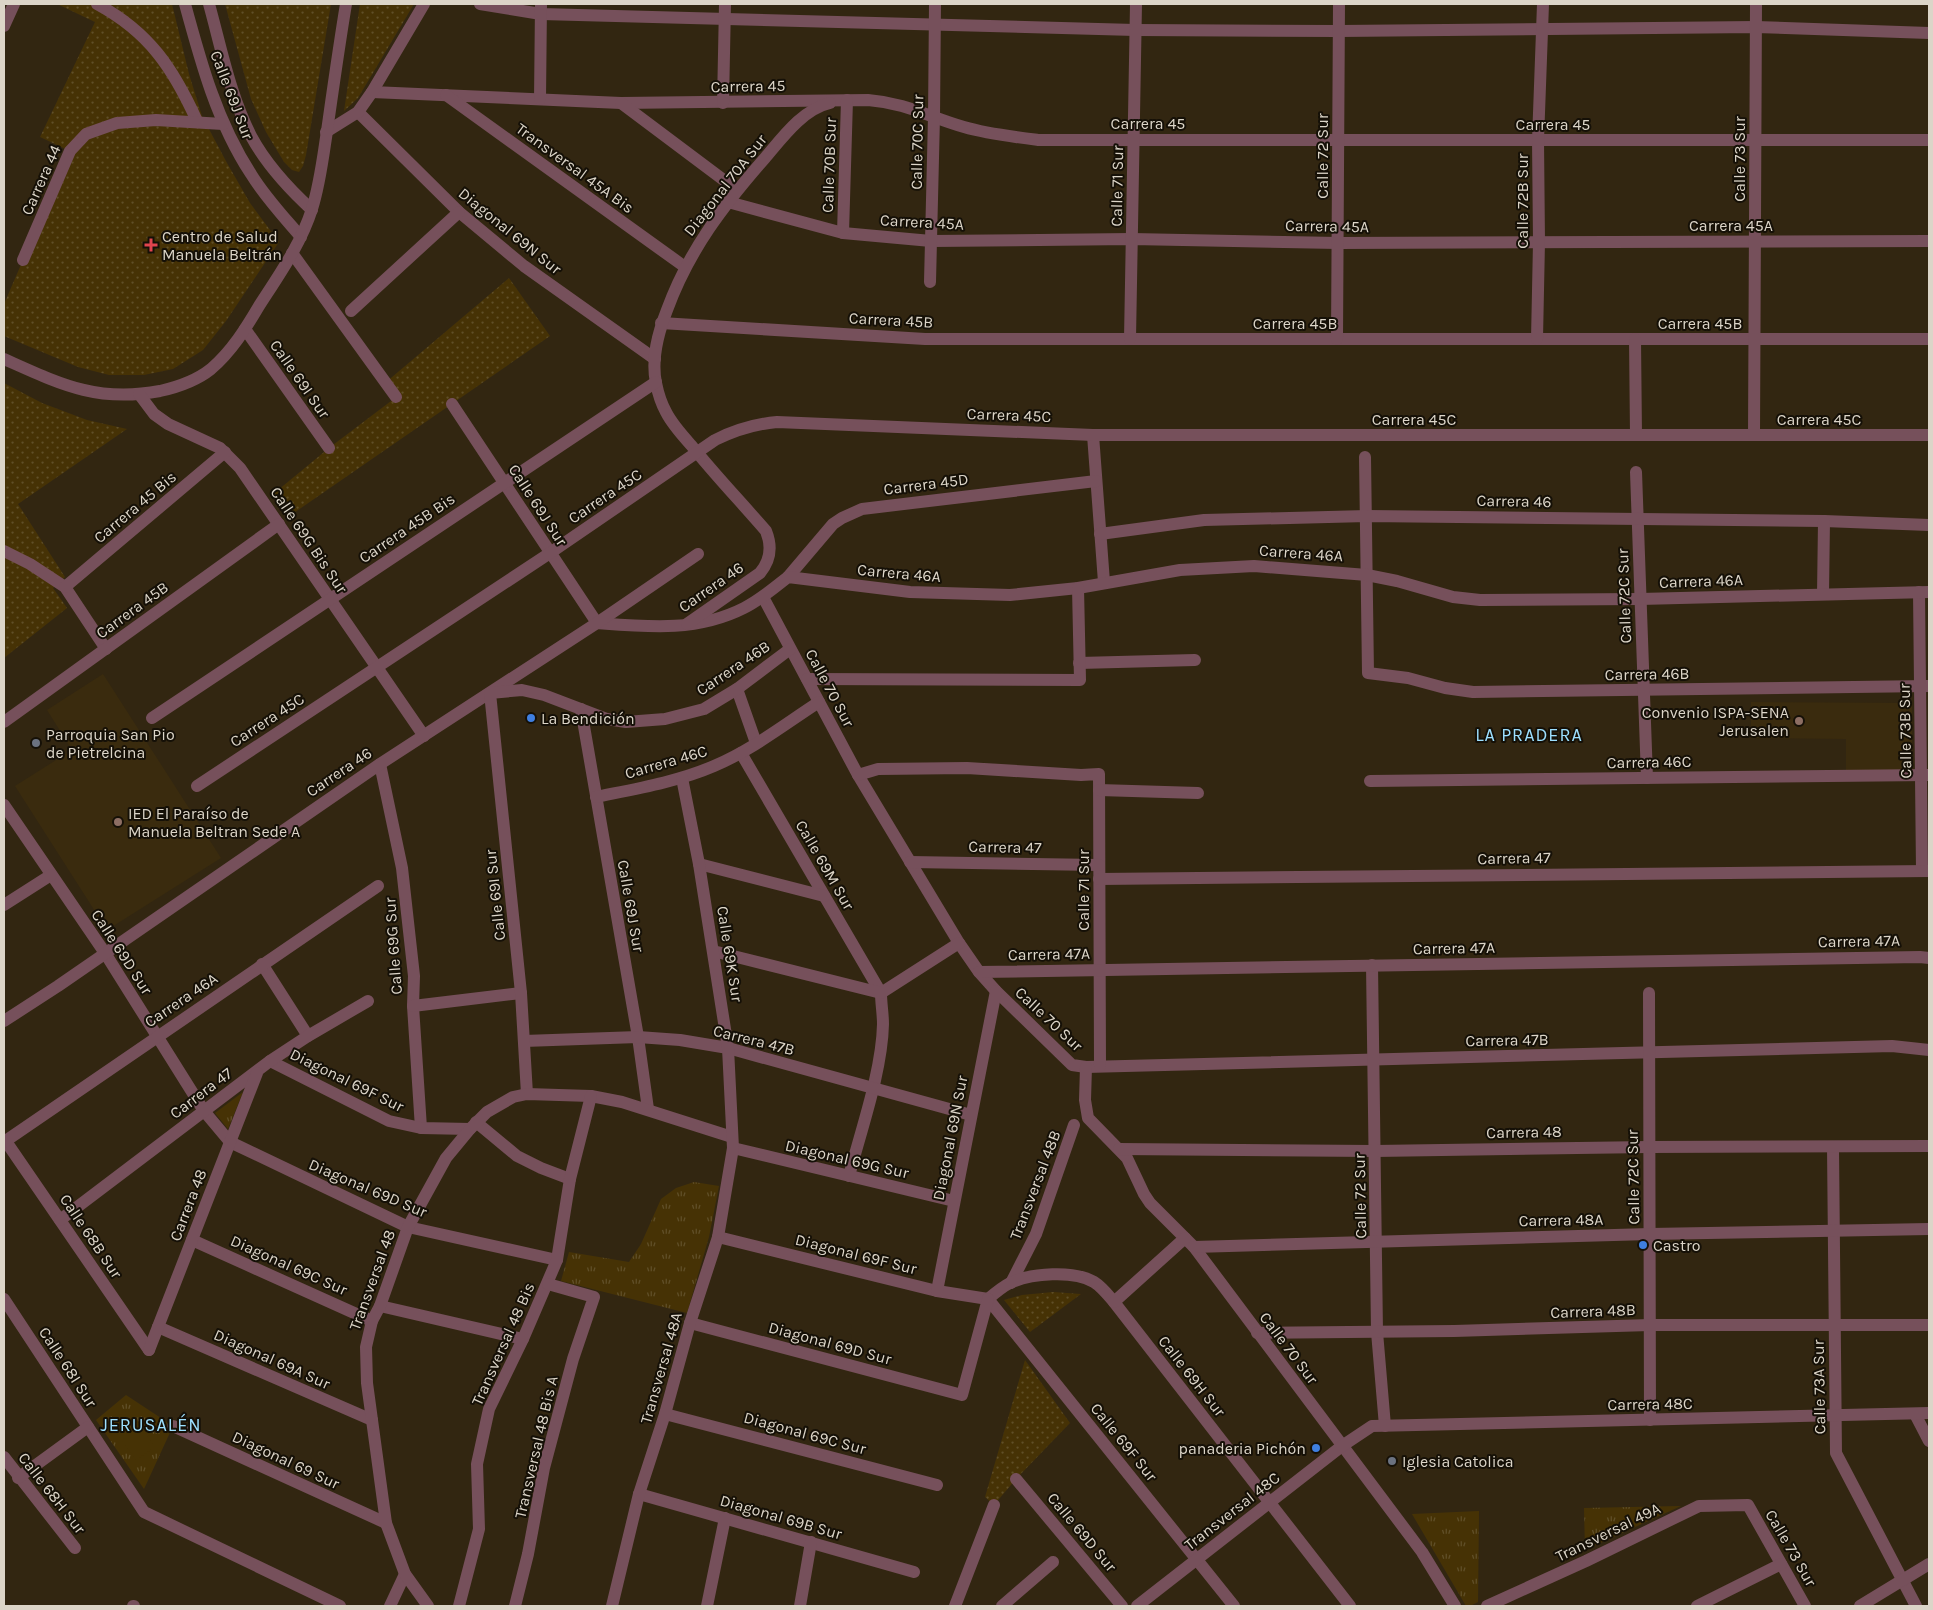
<svg xmlns="http://www.w3.org/2000/svg" width="1933" height="1610" font-family="Karla,sans-serif">
  <style>
    .built { fill: #3a2b0e }
    .grass { fill: url(#grass-dots) }
    .park { fill: url(#park-tufts) }
    .pitch { fill: #463205 }
    .lines { fill: none; stroke-linecap: round; stroke-linejoin: round }
    .minor { stroke: #76505b; stroke-width: 12 }
    .health-dot { fill: #e0444e; stroke: #151007; stroke-width: 2 }
    .shop-dot { fill: #3f7fe0; stroke: #151007; stroke-width: 2 }
    .education-dot { fill: #8d6e63; stroke: #151007; stroke-width: 2 }
    .worship-dot { fill: #6b7280; stroke: #151007; stroke-width: 2 }
    .labels { text-anchor: middle; dominant-baseline: central; stroke-width: 4; stroke-linejoin: round; paint-order: stroke }
    .street-label { font-size: 16px; fill: #dcd5c8; stroke: #151007 }
    .poi-label { font-size: 16px; fill: #dcd5c8; stroke: #151007; text-anchor: start }
    .neighbourhood-label { font-size: 18px; letter-spacing: 1px; fill: #9de0ff; stroke: #151007 }
  </style>
  <defs>
    <pattern id="grass-dots" width="8" height="8" patternUnits="userSpaceOnUse" patternTransform="scale(1.25)"><rect width="8" height="8" fill="#463205"/><path d="M2 2h.1M6 6h.1" fill="none" stroke="#604f28" stroke-width="1.8" stroke-linecap="round"/></pattern>
    <pattern id="park-tufts" width="24" height="20" patternUnits="userSpaceOnUse" patternTransform="scale(1.25)"><rect width="24" height="20" fill="#463205"/><path d="M3 7l-1-3M5 7V3M7 7l1-3M15 17l-1-3M17 17v-4M19 17l1-3" fill="none" stroke="#604f28"/></pattern>
  </defs>
  <rect width="100%" height="100%" fill="#322611"/>
  <!-- built -->
  <g class="built">
    <polygon points="103,674 221,858 107,930 15,786 72,750 47,710"/>
    <polygon points="1751,702 1912,703 1912,771 1846,771 1846,739 1751,738"/>
  </g>
  <!-- grass -->
  <g class="grass">
    <polygon points="57,4 172,4 189,74 202,116 227,163 250,203 279,242 226,321 203,350 173,369 144,375 109,375 78,367 4,336 4,304 70,151 40,137 95,22"/>
    <polygon points="225,4 331,4 306,155 303,166 299,172 292,170 284,162 266,132 251,99"/>
    <polygon points="360,4 414,4 358,98 344,111"/>
    <polygon points="509,278 550,336 288,517 272,495 329,448 395,398 385,383"/>
    <polygon points="4,383 42,403 87,420 127,429 18,504 65,577 53,588 67,608 4,658"/>
    <polygon points="1053,1292 1081,1294 1030,1332 1004,1300 1022,1295"/>
    <polygon points="1025,1360 1070,1423 1016,1479 994,1505 985,1497"/>
  </g>
  <!-- park -->
  <g class="park">
    <polygon points="243,1092 228,1129 215,1113"/>
    <polygon points="694,1182 719,1186 709,1237 687,1313 561,1281 569,1252 629,1262 641,1244 661,1199 676,1188"/>
    <polygon points="126,1395 173,1426 144,1489 96,1420"/>
    <polygon points="1681,1506 1585,1550 1584,1508"/>
    <polygon points="1479,1511 1478,1602 1470,1606 1466,1606 1412,1514"/>
  </g>
  <!-- pitch -->
  <polygon class="pitch" points="128,1409 155,1447 136,1460 109,1423"/>
  <g class="lines">
    <!-- minor -->
    <g class="minor">
      <path d="M 97,4 C 149,32 173,68 197,121"/>
      <path d="M 185,4 C 201,63 217,122 251,174 C 265,197 284,217 301,237"/>
      <path d="M 209,4 C 221,47 230,95 251,136 C 266,164 288,188 312,210"/>
      <polyline points="480,4 541,14 1135,30 1339,31 1756,27 1929,33"/>
      <polyline points="4,26 14,4"/>
      <path d="M 372,92 L 621,103 L 868,100 C 906,103 929,117 964,127 C 988,134 1014,137 1039,140 L 1929,140"/>
      <polyline points="446,95 685,267"/>
      <polyline points="540,99 541,4"/>
      <polyline points="621,103 737,190"/>
      <polyline points="723,103 725,4"/>
      <polyline points="358,112 459,212 524,266 655,359"/>
      <polyline points="326,132 358,112 372,92 424,4"/>
      <polyline points="728,202 843,233 931,241 1132,239 1338,243 1929,241"/>
      <polyline points="843,233 847,100"/>
      <polyline points="292,253 396,397"/>
      <polyline points="23,260 70,151 86,134 117,123 156,120 223,124"/>
      <polyline points="930,282 934,117 935,4"/>
      <polyline points="351,311 459,212"/>
      <polyline points="661,323 925,339 1929,339"/>
      <polyline points="245,329 329,448"/>
      <polyline points="1130,339 1136,4"/>
      <polyline points="1337,339 1339,4"/>
      <polyline points="1537,339 1539,242 1538,140 1543,4"/>
      <polyline points="1635,339 1636,435"/>
      <path d="M 4,359 C 60,384 97,403 160,391 C 178,387 196,381 211,369 C 232,351 246,328 259,306 C 279,275 301,244 312,209 C 320,184 323,157 327,131 C 333,89 339,46 346,4"/>
      <polyline points="139,394 154,414 168,424 220,448 240,468 424,736"/>
      <polyline points="452,404 597,623"/>
      <polyline points="1093,435 1104,582"/>
      <polyline points="1754,435 1756,4"/>
      <polyline points="1365,457 1368,673 1408,678 1445,688 1473,692 1929,686"/>
      <polyline points="1636,472 1647,778"/>
      <polyline points="1100,534 1204,520 1367,516 1824,521 1929,525"/>
      <polyline points="4,551 30,564 65,587 106,649"/>
      <polyline points="788,577 833,524 842,518 862,509 1096,481"/>
      <polyline points="65,587 225,452"/>
      <polyline points="1919,592 1922,870"/>
      <polyline points="1823,594 1824,521"/>
      <polyline points="763,597 858,775 959,943 979,972 996,991 1072,1065 1086,1067 1892,1046 1929,1050"/>
      <path d="M 597,623 C 648,627 697,632 744,608 C 760,600 774,588 788,577 L 910,592 L 1010,595 L 1078,588 L 1180,570 L 1254,566 L 1367,575 L 1397,581 L 1453,597 L 1480,600 L 1640,599 L 1929,592"/>
      <path d="M 687,624 L 760,573 C 771,560 772,546 766,531 C 741,502 715,475 691,445 C 682,435 672,424 666,412 C 661,403 658,393 656,383 C 651,358 658,333 667,310 C 689,250 723,206 765,158 C 782,138 803,109 830,103"/>
      <polyline points="1079,663 1195,660"/>
      <polyline points="807,679 1080,680 1078,588"/>
      <polyline points="737,689 756,743"/>
      <polyline points="581,709 638,1037 648,1109"/>
      <polyline points="152,718 656,382"/>
      <polyline points="4,722 279,524"/>
      <path d="M 741,753 L 881,993 C 881,1003 883,1014 883,1024 C 882,1071 861,1130 849,1176"/>
      <polyline points="380,764 402,868 414,976 413,1006 421,1128"/>
      <polyline points="858,775 878,769 967,768 1081,775 1099,774 1100,1066"/>
      <polyline points="1370,781 1929,775"/>
      <path d="M 197,786 L 550,553 L 715,440 C 735,430 754,424 777,422 L 1093,435 L 1929,435"/>
      <polyline points="1099,790 1198,793"/>
      <path d="M 596,797 C 635,789 677,782 714,766 C 752,750 785,724 819,702"/>
      <polyline points="4,805 105,953 204,1111 230,1142 408,1227 557,1260"/>
      <polyline points="910,862 1099,865"/>
      <polyline points="699,864 824,896"/>
      <polyline points="1099,879 1929,871"/>
      <polyline points="4,905 51,875"/>
      <polyline points="713,951 881,993 959,943"/>
      <polyline points="262,964 308,1036"/>
      <polyline points="1372,965 1377,1332 1385,1426"/>
      <polyline points="979,972 1920,957 1929,958"/>
      <polyline points="1649,993 1650,1420"/>
      <polyline points="413,1006 521,993"/>
      <polyline points="4,1021 58,986 380,764 597,623 698,554"/>
      <polyline points="524,1041 638,1037 680,1040 728,1048 971,1115"/>
      <polyline points="270,1061 389,1121 421,1128 470,1129"/>
      <polyline points="1086,1067 1085,1100 1088,1118 1127,1158 1144,1194 1150,1203 1194,1247 1422,1552 1455,1606"/>
      <polyline points="527,1094 521,993 490,693 522,690 544,695 607,719 626,722 665,719 704,709 737,689 790,649"/>
      <polyline points="476,1122 517,1156 541,1168 570,1179"/>
      <polyline points="5,1140 149,1350"/>
      <polyline points="4,1142 378,886"/>
      <polyline points="1833,1147 1836,1453 1916,1606"/>
      <polyline points="733,1148 954,1201"/>
      <polyline points="1119,1149 1375,1151 1649,1147 1929,1146"/>
      <polyline points="60,1220 270,1061 308,1036 368,1001"/>
      <polyline points="718,1237 937,1291 988,1299"/>
      <polyline points="192,1240 372,1321"/>
      <polyline points="1194,1247 1650,1234 1929,1229"/>
      <polyline points="1011,1283 1036,1234 1074,1125"/>
      <polyline points="937,1291 996,991"/>
      <polyline points="4,1299 144,1512 340,1606"/>
      <path d="M 988,1299 C 995,1293 1002,1287 1010,1283 C 1031,1273 1074,1270 1094,1282 C 1102,1287 1108,1295 1114,1302 L 1350,1606"/>
      <polyline points="988,1299 1234,1606"/>
      <polyline points="1114,1302 1185,1238"/>
      <polyline points="380,1306 523,1339"/>
      <polyline points="690,1323 962,1395 988,1299"/>
      <polyline points="158,1327 372,1420"/>
      <polyline points="1257,1333 1454,1331 1650,1325 1929,1325"/>
      <polyline points="149,1350 257,1073"/>
      <polyline points="665,1414 937,1485"/>
      <polyline points="1915,1414 1929,1441"/>
      <polyline points="173,1426 386,1523"/>
      <polyline points="4,1457 75,1548"/>
      <polyline points="18,1478 88,1427"/>
      <polyline points="1016,1479 1122,1606"/>
      <polyline points="639,1494 914,1572"/>
      <polyline points="133,1606 134,1606"/>
      <polyline points="390,1606 405,1574"/>
      <polyline points="428,1606 405,1574 386,1523 372,1420 367,1383 366,1347 372,1321 380,1306 408,1227 446,1158 470,1129 487,1112 513,1097 527,1094 591,1096 622,1102 732,1137"/>
      <polyline points="459,1606 479,1529 477,1464 489,1409 523,1339 557,1260 570,1179 591,1096"/>
      <polyline points="515,1606 528,1554 544,1468 573,1359 594,1297 548,1284"/>
      <polyline points="612,1606 639,1494 665,1414 690,1323 718,1237 733,1148 728,1048 699,864 682,778"/>
      <polyline points="707,1606 725,1518"/>
      <polyline points="800,1606 811,1542"/>
      <polyline points="955,1606 994,1505"/>
      <polyline points="1002,1606 1053,1562"/>
      <polyline points="1137,1606 1342,1446 1372,1426 1929,1413"/>
      <polyline points="1487,1606 1586,1561 1699,1506 1748,1505 1805,1606"/>
      <polyline points="1697,1606 1781,1564"/>
      <polyline points="1860,1606 1929,1564"/>
    </g>
  </g>
  <!-- markers -->
  <path class="health-dot" d="M148.5 237.5h5v5h5v5h-5v5h-5v-5h-5v-5h5z"/>
  <g class="shop-dot">
    <circle cx="531" cy="718" r="5"/>
    <circle cx="1643" cy="1245" r="5"/>
    <circle cx="1316" cy="1448" r="5"/>
  </g>
  <g class="education-dot">
    <circle cx="1799" cy="721" r="5"/>
    <circle cx="118" cy="822" r="5"/>
  </g>
  <g class="worship-dot">
    <circle cx="36" cy="743" r="5"/>
    <circle cx="1392" cy="1461" r="5"/>
  </g>
  <g class="labels">
    <!-- street labels -->
    <g class="street-label">
      <text transform="translate(748 86) rotate(-1)">Carrera 45</text>
      <text transform="translate(232 95) rotate(69)">Calle 69J Sur</text>
      <text x="1148" y="123">Carrera 45</text>
      <text x="1553" y="124">Carrera 45</text>
      <text transform="translate(917 142) rotate(-89)">Calle 70C Sur</text>
      <text transform="translate(1322 156) rotate(-90)">Calle 72 Sur</text>
      <text transform="translate(1739 159) rotate(-90)">Calle 73 Sur</text>
      <text transform="translate(829 165) rotate(-88)">Calle 70B Sur</text>
      <text transform="translate(575 168) rotate(36)">Transversal 45A Bis</text>
      <text transform="translate(41 180) rotate(-66)">Carrera 44</text>
      <text transform="translate(725 185) rotate(-52)">Diagonal 70A Sur</text>
      <text transform="translate(1117 186) rotate(-89)">Calle 71 Sur</text>
      <text transform="translate(1522 201) rotate(-90)">Calle 72B Sur</text>
      <text transform="translate(922 222) rotate(3)">Carrera 45A</text>
      <text x="1731" y="225">Carrera 45A</text>
      <text transform="translate(1327 226) rotate(1)">Carrera 45A</text>
      <text transform="translate(510 231) rotate(39)">Diagonal 69N Sur</text>
      <text transform="translate(891 320) rotate(3)">Carrera 45B</text>
      <text x="1295" y="323">Carrera 45B</text>
      <text x="1700" y="323">Carrera 45B</text>
      <text transform="translate(300 379) rotate(55)">Calle 69I Sur</text>
      <text transform="translate(1009 415) rotate(2)">Carrera 45C</text>
      <text x="1414" y="419">Carrera 45C</text>
      <text x="1819" y="419">Carrera 45C</text>
      <text transform="translate(926 484) rotate(-7)">Carrera 45D</text>
      <text transform="translate(605 496) rotate(-34)">Carrera 45C</text>
      <text transform="translate(1514 501) rotate(1)">Carrera 46</text>
      <text transform="translate(538 505) rotate(57)">Calle 69J Sur</text>
      <text transform="translate(135 507) rotate(-40)">Carrera 45 Bis</text>
      <text transform="translate(407 528) rotate(-34)">Carrera 45B Bis</text>
      <text transform="translate(309 540) rotate(56)">Calle 69G Bis Sur</text>
      <text transform="translate(1301 553) rotate(4)">Carrera 46A</text>
      <text transform="translate(899 573) rotate(5)">Carrera 46A</text>
      <text transform="translate(1701 581) rotate(-2)">Carrera 46A</text>
      <text transform="translate(711 587) rotate(-35)">Carrera 46</text>
      <text transform="translate(1624 596) rotate(-92)">Calle 72C Sur</text>
      <text transform="translate(132 610) rotate(-36)">Carrera 45B</text>
      <text transform="translate(733 668) rotate(-34)">Carrera 46B</text>
      <text transform="translate(1647 674) rotate(-1)">Carrera 46B</text>
      <text transform="translate(830 688) rotate(62)">Calle 70 Sur</text>
      <text transform="translate(267 720) rotate(-33)">Carrera 45C</text>
      <text transform="translate(1905 731) rotate(-91)">Calle 73B Sur</text>
      <text transform="translate(666 762) rotate(-16)">Carrera 46C</text>
      <text transform="translate(1649 762) rotate(-1)">Carrera 46C</text>
      <text transform="translate(339 772) rotate(-34)">Carrera 46</text>
      <text transform="translate(1005 847) rotate(1)">Carrera 47</text>
      <text transform="translate(1514 858) rotate(-1)">Carrera 47</text>
      <text transform="translate(825 865) rotate(60)">Calle 69M Sur</text>
      <text transform="translate(1083 890) rotate(-90)">Calle 71 Sur</text>
      <text transform="translate(495 895) rotate(-96)">Calle 69I Sur</text>
      <text transform="translate(631 906) rotate(80)">Calle 69J Sur</text>
      <text transform="translate(1859 941) rotate(-1)">Carrera 47A</text>
      <text transform="translate(393 946) rotate(-94)">Calle 69G Sur</text>
      <text transform="translate(1454 948) rotate(-1)">Carrera 47A</text>
      <text transform="translate(122 952) rotate(57)">Calle 69D Sur</text>
      <text transform="translate(730 954) rotate(81)">Calle 69K Sur</text>
      <text transform="translate(1049 954) rotate(-1)">Carrera 47A</text>
      <text transform="translate(181 1000) rotate(-34)">Carrera 46A</text>
      <text transform="translate(1049 1019) rotate(43)">Calle 70 Sur</text>
      <text transform="translate(754 1040) rotate(14)">Carrera 47B</text>
      <text transform="translate(1507 1040) rotate(-1)">Carrera 47B</text>
      <text transform="translate(347 1080) rotate(26)">Diagonal 69F Sur</text>
      <text transform="translate(201 1093) rotate(-37)">Carrera 47</text>
      <text transform="translate(1524 1132) rotate(-1)">Carrera 48</text>
      <text transform="translate(950 1138) rotate(-79)">Diagonal 69N Sur</text>
      <text transform="translate(847 1159) rotate(13)">Diagonal 69G Sur</text>
      <text transform="translate(1633 1177) rotate(-91)">Calle 72C Sur</text>
      <text transform="translate(1035 1185) rotate(-69)">Transversal 48B</text>
      <text transform="translate(368 1188) rotate(23)">Diagonal 69D Sur</text>
      <text transform="translate(1360 1196) rotate(-91)">Calle 72 Sur</text>
      <text transform="translate(188 1205) rotate(-69)">Carrera 48</text>
      <text transform="translate(1561 1220) rotate(-1)">Carrera 48A</text>
      <text transform="translate(91 1236) rotate(56)">Calle 68B Sur</text>
      <text transform="translate(856 1254) rotate(14)">Diagonal 69F Sur</text>
      <text transform="translate(289 1265) rotate(24)">Diagonal 69C Sur</text>
      <text transform="translate(372 1280) rotate(-70)">Transversal 48</text>
      <text transform="translate(1593 1311) rotate(-2)">Carrera 48B</text>
      <text transform="translate(830 1343) rotate(15)">Diagonal 69D Sur</text>
      <text transform="translate(503 1344) rotate(-66)">Transversal 48 Bis</text>
      <text transform="translate(1289 1348) rotate(53)">Calle 70 Sur</text>
      <text transform="translate(272 1359) rotate(24)">Diagonal 69A Sur</text>
      <text transform="translate(68 1367) rotate(57)">Calle 68I Sur</text>
      <text transform="translate(661 1368) rotate(-74)">Transversal 48A</text>
      <text transform="translate(1192 1376) rotate(52)">Calle 69H Sur</text>
      <text transform="translate(1819 1387) rotate(-91)">Calle 73A Sur</text>
      <text transform="translate(1650 1404) rotate(-1)">Carrera 48C</text>
      <text transform="translate(805 1433) rotate(15)">Diagonal 69C Sur</text>
      <text transform="translate(1124 1442) rotate(51)">Calle 69F Sur</text>
      <text transform="translate(536 1447) rotate(-77)">Transversal 48 Bis A</text>
      <text transform="translate(286 1460) rotate(25)">Diagonal 69 Sur</text>
      <text transform="translate(52 1493) rotate(52)">Calle 68H Sur</text>
      <text transform="translate(1232 1511) rotate(-38)">Transversal 48C</text>
      <text transform="translate(781 1517) rotate(16)">Diagonal 69B Sur</text>
      <text transform="translate(1082 1532) rotate(50)">Calle 69D Sur</text>
      <text transform="translate(1608 1532) rotate(-26)">Transversal 49A</text>
      <text transform="translate(1791 1548) rotate(60)">Calle 73 Sur</text>
    </g>
    <!-- poi labels -->
    <g class="poi-label">
      <text x="162" y="236">Centro de Salud<tspan x="162" dy="18">Manuela Beltrán</tspan></text>
      <text x="1789" y="712" text-anchor="end">Convenio ISPA-SENA<tspan x="1789" dy="18">Jerusalen</tspan></text>
      <text x="541" y="718">La Bendición</text>
      <text x="46" y="734">Parroquia San Pio<tspan x="46" dy="18">de Pietrelcina</tspan></text>
      <text x="128" y="813">IED El Paraíso de<tspan x="128" dy="18">Manuela Beltran Sede A</tspan></text>
      <text x="1653" y="1245">Castro</text>
      <text x="1306" y="1448" text-anchor="end">panaderia Pichón</text>
      <text x="1402" y="1461">Iglesia Catolica</text>
    </g>
    <!-- neighbourhood labels -->
    <g class="neighbourhood-label">
      <text x="1529" y="735">LA PRADERA</text>
      <text x="151" y="1425">JERUSALÉN</text>
    </g>
  </g>
  <!-- border -->
  <rect width="1933" height="1610" fill="none" stroke="#dcd5c8" stroke-width="10"/>
</svg>
